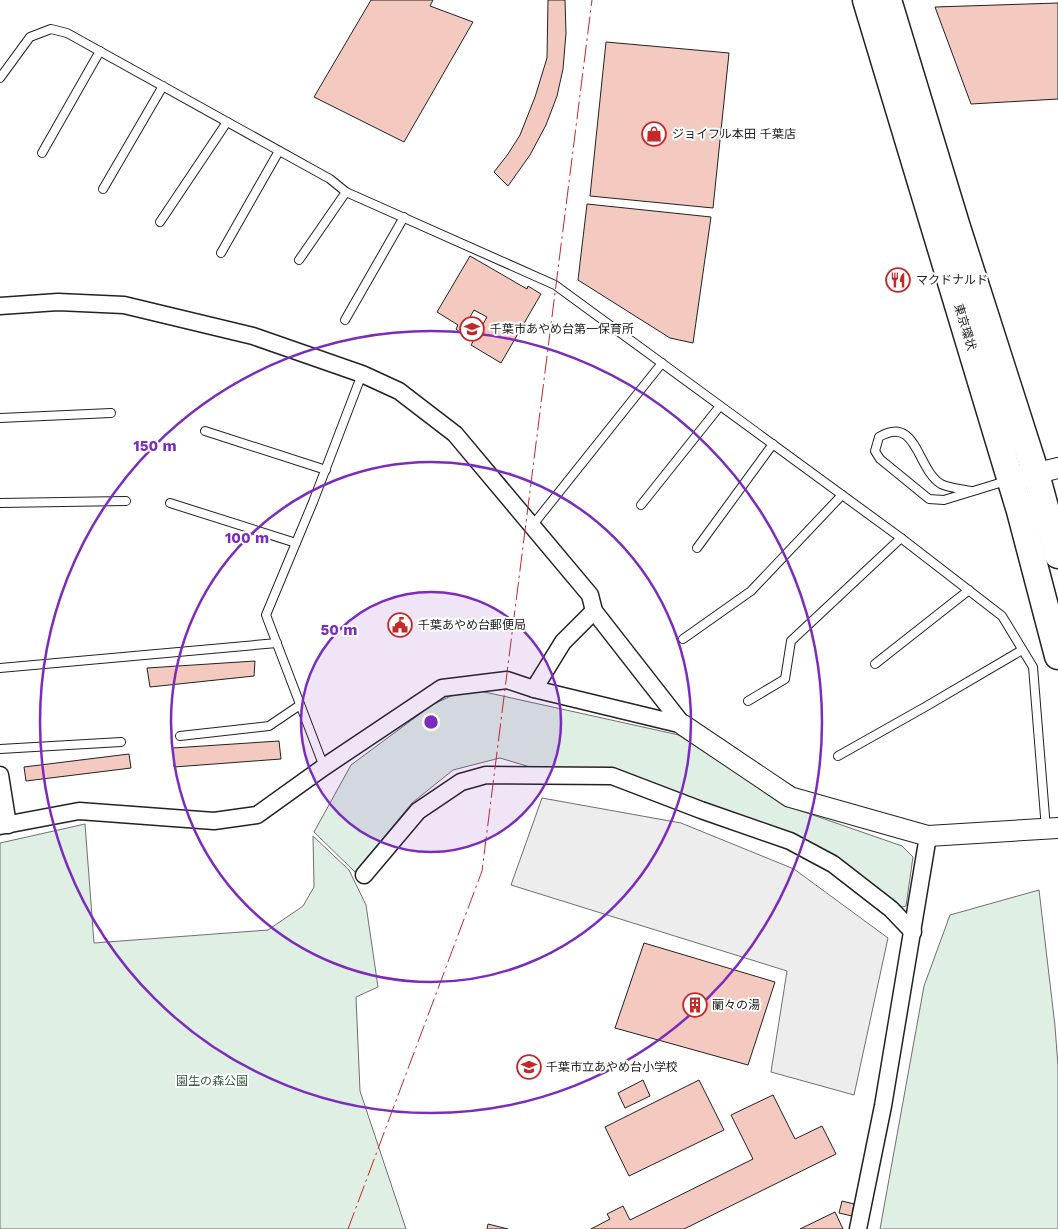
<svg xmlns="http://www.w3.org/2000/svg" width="1058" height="1229" font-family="'Work Sans','Noto Sans JP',sans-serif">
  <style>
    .green { fill: #e0efe3; stroke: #6f6f6f }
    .parking { fill: #ededed; stroke: #6f6f6f }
    .building { fill: #f3c9c0; stroke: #222 }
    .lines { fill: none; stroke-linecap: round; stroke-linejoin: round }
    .service-casing { stroke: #222; stroke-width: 10 }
    .minor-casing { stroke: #222; stroke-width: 19 }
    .tertiary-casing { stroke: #222; stroke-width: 22 }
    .trunk-casing { stroke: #222; stroke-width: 29 }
    .service { stroke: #fff; stroke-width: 8 }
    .minor { stroke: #fff; stroke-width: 16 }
    .tertiary { stroke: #fff; stroke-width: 20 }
    .trunk { stroke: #fff; stroke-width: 26 }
    .power { stroke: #c62828; stroke-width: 1; stroke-dasharray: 18 4 2.5 4; stroke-linecap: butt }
    .ring { fill: none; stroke: #7b2cbf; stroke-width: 2.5 }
    .labels { text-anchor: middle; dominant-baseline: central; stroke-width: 4; stroke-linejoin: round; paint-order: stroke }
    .poi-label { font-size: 12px; fill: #222; stroke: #fff; text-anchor: start }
    .street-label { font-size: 12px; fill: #222; stroke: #fff }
    .park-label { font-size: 12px; fill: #2f5e38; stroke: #fff }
    .centre { fill: #7b2cbf; stroke: #fff; stroke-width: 2.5 }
    .ring-label { font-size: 15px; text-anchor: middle; font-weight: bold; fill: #7b2cbf; stroke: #fff; stroke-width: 4; stroke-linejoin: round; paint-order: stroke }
  </style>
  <rect width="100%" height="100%" fill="#fff"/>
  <!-- green -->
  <g class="green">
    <polygon points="480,691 679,735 787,806 902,846 913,857 906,906 902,907 838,860 616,771 530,767 500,758 453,770 412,803 355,872 314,832 351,765 432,705 457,693"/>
    <polygon points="85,824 94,943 268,930 303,906 314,887 313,836 349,870 366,905 378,987 356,997 360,1091 406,1229 0,1229 0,843"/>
    <polygon points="1039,890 1055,1026 1058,1066 1058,1229 880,1229 924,986 950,915"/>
  </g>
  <!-- parking -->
  <polygon class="parking" points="542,798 681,823 794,869 888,938 854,1095 771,1072 787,971 511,885"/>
  <!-- building -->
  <g class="building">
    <polygon points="371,0 433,0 430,6 473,22 404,142 314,97"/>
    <polygon points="548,0 565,0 566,33 563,69 557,96 546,125 530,155 508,186 494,172 508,154 520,135 535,97 547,58"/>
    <polygon points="1058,3 1058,99 971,104 935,7"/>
    <polygon points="606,42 729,53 713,208 590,196"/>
    <polygon points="587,204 711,217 693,343 670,338 578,280"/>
    <polygon points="470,256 527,289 528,286 541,294 501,363 471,345 487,317 474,310 461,333 456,329 458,325 437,312"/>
    <polygon points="255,661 254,676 150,687 147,668"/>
    <polygon points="279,741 281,759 174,767 173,748"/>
    <polygon points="129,754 131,768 26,781 24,767"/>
    <polygon points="644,943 775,982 748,1065 615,1028"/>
    <polygon points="643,1080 650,1096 625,1108 618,1093"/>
    <polygon points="699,1080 724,1130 629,1176 605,1127"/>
    <polygon points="773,1095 795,1139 822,1126 836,1154 684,1229 591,1229 610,1219 607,1214 623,1206 630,1220 753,1159 731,1115"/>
    <polygon points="842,1201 854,1204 852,1216 839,1213"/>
    <polygon points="835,1212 843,1229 800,1229"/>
    <polygon points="488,1224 508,1229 487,1229"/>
  </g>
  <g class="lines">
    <!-- service casing -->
    <g class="service-casing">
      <g id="service">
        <polyline points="0,78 30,37 51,29 67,33 330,179 346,192 555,285 901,538 1002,616 1033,667 1046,829"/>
        <polyline points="42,153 100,51"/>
        <polyline points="103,189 163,86"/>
        <polyline points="160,222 227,122"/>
        <polyline points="221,253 279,151"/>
        <polyline points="299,260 346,192"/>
        <polyline points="345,320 404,217"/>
        <polyline points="0,418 111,413"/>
        <polyline points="205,431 326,470"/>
        <path d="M 971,491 C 962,489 949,488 941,484 C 917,470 917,414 879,437 L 875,451 L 880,459 L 929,499 L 944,500 L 1006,481"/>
        <polyline points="0,503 126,501"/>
        <polyline points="170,503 296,543"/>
        <polyline points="641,505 720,406"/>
        <polyline points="532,526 662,363"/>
        <polyline points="697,548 773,444"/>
        <polyline points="683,639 751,591 842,495"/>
        <polyline points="875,664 969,590"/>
        <polyline points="0,668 277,643"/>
        <polyline points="748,701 785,679 791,641 901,538"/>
        <polyline points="180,736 269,726 300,705"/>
        <polyline points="0,749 121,742"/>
        <polyline points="838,756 925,707 1022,650"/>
        <polyline points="324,767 266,615 313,502 362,374"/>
      </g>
    </g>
    <!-- minor casing -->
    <g class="minor-casing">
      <g id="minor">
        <polyline points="0,306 58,302 124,305 253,336 362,374 399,391 455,434 590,595 594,611 683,725"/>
        <polyline points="534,689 563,642 594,611"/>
        <polyline points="0,775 8,825"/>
        <polyline points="0,826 79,811 214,821 257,815 324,767 442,688 507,680 534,689 683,725"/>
        <polyline points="364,875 418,811 461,782 486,775 612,776 701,810 790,841 833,864 891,909 913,932"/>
        <polyline points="858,1229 883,1106 928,836"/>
      </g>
    </g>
    <!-- tertiary casing -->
    <g class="tertiary-casing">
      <g id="tertiary">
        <polyline points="1022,477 1058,468"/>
        <polyline points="683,725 790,797 928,836 1058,828"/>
      </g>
    </g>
    <!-- trunk casing -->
    <g class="trunk-casing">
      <g id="trunk">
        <polyline points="866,0 1020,511 1058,656"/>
        <polyline points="888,0 956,224 1036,474 1058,555"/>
      </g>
    </g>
    <!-- service -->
    <use href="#service" class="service"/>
    <!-- minor -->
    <use href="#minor" class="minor"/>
    <!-- tertiary -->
    <use href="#tertiary" class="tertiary"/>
    <!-- trunk -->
    <use href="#trunk" class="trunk"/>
    <!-- power -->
    <polyline class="power" points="348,1229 482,871 592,0"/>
  </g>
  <!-- distance rings -->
  <circle cx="431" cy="722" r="130" fill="#7b2cbf" fill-opacity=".12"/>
  <g class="ring">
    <circle cx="431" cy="722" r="130"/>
    <circle cx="431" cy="722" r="260"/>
    <circle cx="431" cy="722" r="391"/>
  </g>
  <!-- icons -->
  <defs>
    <g id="shop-ring" transform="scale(1.25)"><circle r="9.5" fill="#fff" stroke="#c62828" stroke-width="1.5"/><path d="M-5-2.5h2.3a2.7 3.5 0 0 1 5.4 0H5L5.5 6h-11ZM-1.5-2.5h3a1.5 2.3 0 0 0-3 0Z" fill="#c62828"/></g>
    <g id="restaurant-ring" transform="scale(1.25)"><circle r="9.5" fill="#fff" stroke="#c62828" stroke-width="1.5"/><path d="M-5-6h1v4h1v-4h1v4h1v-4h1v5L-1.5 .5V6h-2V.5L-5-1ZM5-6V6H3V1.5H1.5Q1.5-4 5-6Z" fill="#c62828"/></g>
    <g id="school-ring" transform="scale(1.25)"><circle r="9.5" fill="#fff" stroke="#c62828" stroke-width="1.5"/><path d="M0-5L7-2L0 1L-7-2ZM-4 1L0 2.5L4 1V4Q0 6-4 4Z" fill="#c62828"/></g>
    <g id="civic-ring" transform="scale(1.25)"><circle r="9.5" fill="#fff" stroke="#c62828" stroke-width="1.5"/><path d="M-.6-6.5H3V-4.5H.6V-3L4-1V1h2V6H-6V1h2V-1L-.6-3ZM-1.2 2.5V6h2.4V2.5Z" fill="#c62828"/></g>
    <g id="building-ring" transform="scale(1.25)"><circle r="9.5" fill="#fff" stroke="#c62828" stroke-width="1.5"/><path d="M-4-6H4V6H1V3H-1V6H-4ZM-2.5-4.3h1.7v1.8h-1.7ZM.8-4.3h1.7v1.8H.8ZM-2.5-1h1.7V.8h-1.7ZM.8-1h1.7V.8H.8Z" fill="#c62828"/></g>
  </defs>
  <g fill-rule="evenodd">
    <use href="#shop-ring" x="654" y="134"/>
    <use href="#restaurant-ring" x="898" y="280"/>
    <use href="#school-ring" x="472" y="329"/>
    <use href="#civic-ring" x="400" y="625"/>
    <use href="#building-ring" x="695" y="1005"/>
    <use href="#school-ring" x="529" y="1067"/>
  </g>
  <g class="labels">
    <!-- poi labels -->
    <g class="poi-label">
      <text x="672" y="134">ジョイフル本田 千葉店</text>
      <text x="916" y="280">マクドナルド</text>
      <text x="490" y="329">千葉市あやめ台第一保育所</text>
      <text x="418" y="625">千葉あやめ台郵便局</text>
      <text x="712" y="1005">蘭々の湯</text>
      <text x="546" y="1067">千葉市立あやめ台小学校</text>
    </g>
    <!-- street labels -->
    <g class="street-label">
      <text transform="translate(965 327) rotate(73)">東京環状</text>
    </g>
    <!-- park labels -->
    <g class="park-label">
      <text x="212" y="1081">園生の森公園</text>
    </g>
  </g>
  <circle cx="431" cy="722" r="8" class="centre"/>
  <g class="ring-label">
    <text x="155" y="451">150 m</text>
    <text x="247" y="543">100 m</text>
    <text x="339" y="635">50 m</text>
  </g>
</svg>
